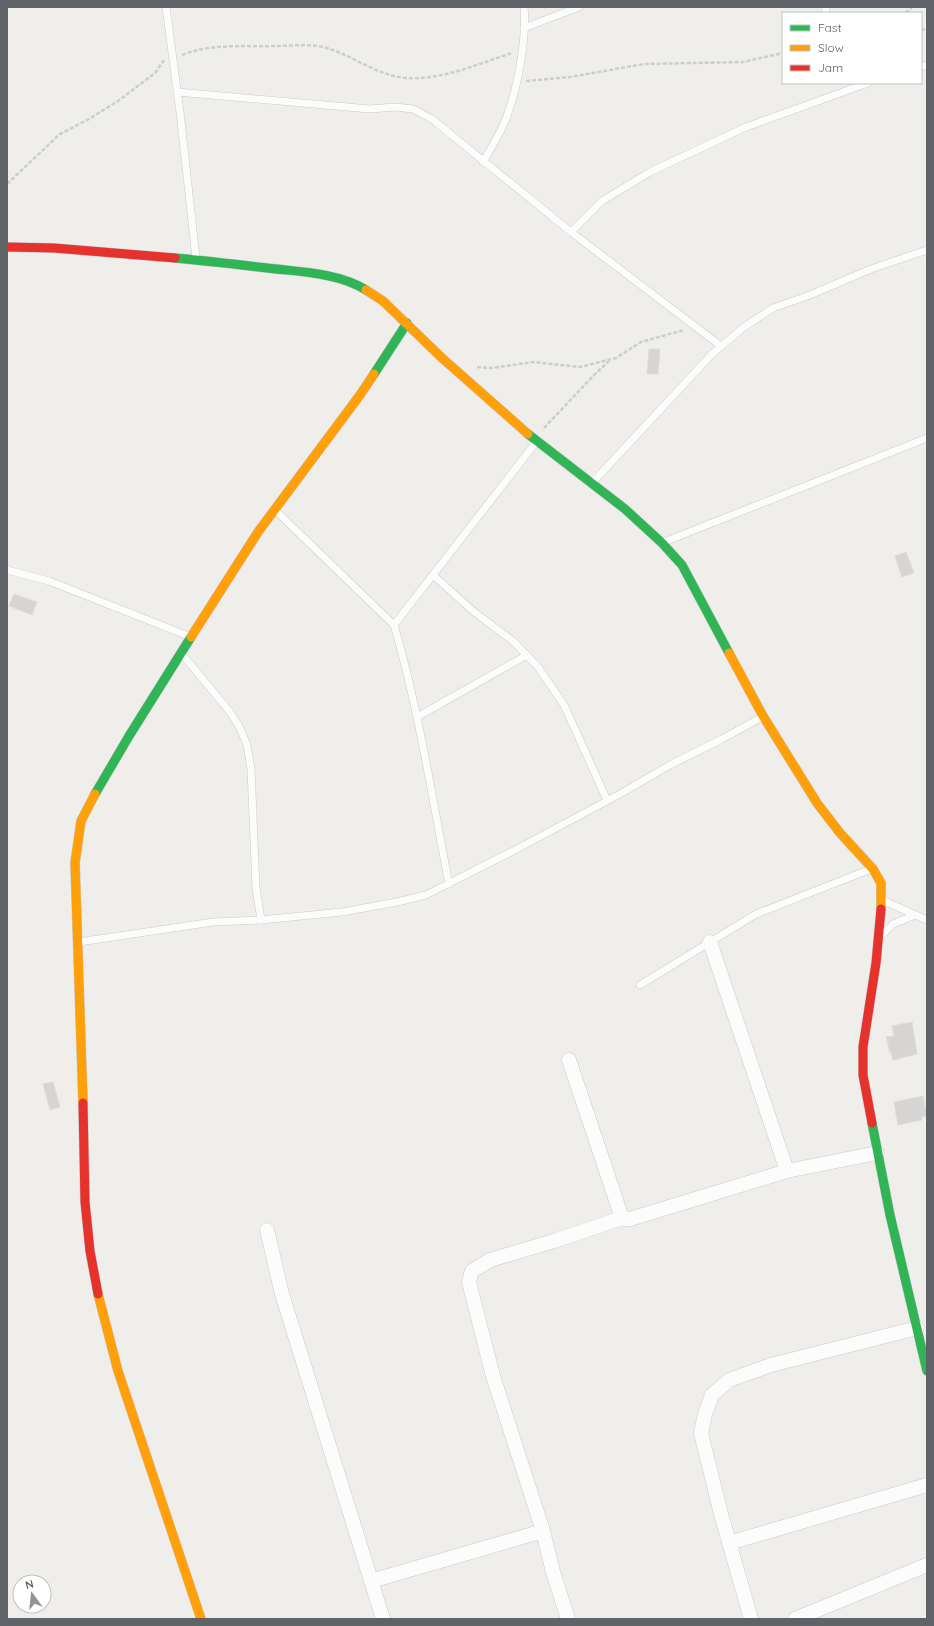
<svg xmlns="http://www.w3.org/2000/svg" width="934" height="1626" font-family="Quicksand,sans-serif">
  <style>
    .building { fill: #d6d5d3; stroke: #deddd9 }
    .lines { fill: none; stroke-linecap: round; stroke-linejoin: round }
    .lane-casing { stroke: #cbcccc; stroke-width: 8 }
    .street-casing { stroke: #cbcccc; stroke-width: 15 }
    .fast-casing { stroke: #cacacb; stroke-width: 10 }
    .slow-casing { stroke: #cacacb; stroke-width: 10 }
    .jam-casing { stroke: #cacacb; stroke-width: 10 }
    .path { stroke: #cacfcc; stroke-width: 2.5; stroke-dasharray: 4 2; stroke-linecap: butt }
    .lane { stroke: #fdfcfc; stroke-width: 7 }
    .street { stroke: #fdfcfc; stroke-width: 14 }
    .fast { stroke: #30b455; stroke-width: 9 }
    .slow { stroke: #ff9f0a; stroke-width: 9 }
    .jam { stroke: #e5322d; stroke-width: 9 }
  </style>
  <rect width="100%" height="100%" fill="#efeeea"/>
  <!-- building -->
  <g class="building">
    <polygon points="649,349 660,349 658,374 647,374"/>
    <polygon points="906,552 914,573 902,577 895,556"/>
    <polygon points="14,594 37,602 32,615 9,606"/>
    <polygon points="912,1022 917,1054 893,1060 891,1052 890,1053 886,1037 894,1036 892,1026"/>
    <polygon points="53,1082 60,1107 50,1110 43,1084"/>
    <polygon points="923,1096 927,1116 922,1117 922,1120 898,1125 894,1102"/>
  </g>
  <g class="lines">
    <!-- lane casing -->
    <g class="lane-casing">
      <g id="lane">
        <polyline points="166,7 180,112 196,258"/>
        <polyline points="825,7 827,13"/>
        <polyline points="524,28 579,7"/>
        <polyline points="921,67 927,65"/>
        <polyline points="177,92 370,109 395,107 413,109 432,119 571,232 721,346"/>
        <path d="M 483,162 C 492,146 503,130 508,113 C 518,86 527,35 524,7"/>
        <polyline points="571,232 602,201 650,172 746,127 868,83"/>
        <polyline points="593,482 712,354 744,327 773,308 810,295 871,269 927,250"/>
        <path d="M 275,510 L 394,625 C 419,710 432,798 449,884"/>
        <polyline points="664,542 927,438"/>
        <polyline points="7,570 49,581 191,637"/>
        <polyline points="433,575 473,611 513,641 538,667 564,705 607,800"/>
        <polyline points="394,625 537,441"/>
        <polyline points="182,654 230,712 240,728 247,745 251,769 256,888 261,920"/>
        <polyline points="417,717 527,655"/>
        <polyline points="884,901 927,920"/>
        <polyline points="883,934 893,924 915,915"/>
        <polyline points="79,942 213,922 261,920 342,912 397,902 426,895 515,850 620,794 670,765 722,739 762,717"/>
        <polyline points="640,985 756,914 871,869"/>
      </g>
    </g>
    <!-- street casing -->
    <g class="street-casing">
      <g id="street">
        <polyline points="710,942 787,1171"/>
        <polyline points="569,1060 622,1218 625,1219 630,1219 787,1171 877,1153"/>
        <polyline points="267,1230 282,1294 383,1619"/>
        <polyline points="729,1543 927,1485"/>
        <polyline points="371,1581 543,1531"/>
        <polyline points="568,1619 553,1572 543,1531 493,1376 469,1282 472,1271 490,1260 554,1241 622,1218"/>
        <polyline points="751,1619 721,1514 701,1433 705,1414 712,1395 729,1380 771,1365 917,1328"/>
        <polyline points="795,1619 927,1565"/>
      </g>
    </g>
    <!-- fast casing -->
    <g class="fast-casing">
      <g id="fast">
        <path d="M 175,258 C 208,261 242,265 276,269 C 305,272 341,274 366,290"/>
        <polyline points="374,374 407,323"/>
        <polyline points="528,434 625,509 662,543 682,565 729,653"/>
        <polyline points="95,794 129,736 191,637"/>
        <polyline points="872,1123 890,1215 927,1371"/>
      </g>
    </g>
    <!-- slow casing -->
    <g class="slow-casing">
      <g id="slow">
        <polyline points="366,290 383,301 442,358 528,434"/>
        <polyline points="191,637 258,532 360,395 374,374"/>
        <polyline points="729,653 763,716 817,803 840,833 873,869 881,883 881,909"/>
        <polyline points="83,1103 75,863 81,821 95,794"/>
        <polyline points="98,1294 118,1371 201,1619"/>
      </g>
    </g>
    <!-- jam casing -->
    <g class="jam-casing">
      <g id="jam">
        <polyline points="7,247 54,248 175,258"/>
        <polyline points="83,1103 85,1202 90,1251 98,1294"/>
        <polyline points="872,1123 863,1075 863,1047 876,963 881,909"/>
      </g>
    </g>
    <!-- path -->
    <g class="path">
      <polyline points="906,13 912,7"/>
      <polyline points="921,30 927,29"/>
      <path d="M 182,55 C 212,43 244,47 275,46 C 289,46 304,44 318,46 C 348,51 373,75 406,78 C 444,80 477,64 512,53"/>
      <polyline points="526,81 570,77 644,64 743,62 783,53"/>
      <polyline points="7,184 60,134 89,119 118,101 155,73 164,60"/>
      <polyline points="477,367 492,368 533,362 580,367 616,358 641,342 684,330"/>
      <polyline points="544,428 595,374 609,361"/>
    </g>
    <!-- lane -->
    <use href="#lane" class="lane"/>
    <!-- street -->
    <use href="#street" class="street"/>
    <!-- fast -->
    <use href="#fast" class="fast"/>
    <!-- slow -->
    <use href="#slow" class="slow"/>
    <!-- jam -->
    <use href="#jam" class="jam"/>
  </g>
  <!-- border -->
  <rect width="934" height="1626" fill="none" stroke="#5f6368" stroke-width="16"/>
  <!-- legend -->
  <rect x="782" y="12" width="140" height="72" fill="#ffffff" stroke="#bfc1c3"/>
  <rect x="790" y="25" width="20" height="6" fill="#30b455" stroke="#bfc1c3"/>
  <text x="818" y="32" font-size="12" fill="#5f6368">Fast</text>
  <rect x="790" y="45" width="20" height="6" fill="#ff9f0a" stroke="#bfc1c3"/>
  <text x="818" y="52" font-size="12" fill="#5f6368">Slow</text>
  <rect x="790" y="65" width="20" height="6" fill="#e5322d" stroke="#bfc1c3"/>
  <text x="818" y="72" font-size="12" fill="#5f6368">Jam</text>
  <!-- north arrow -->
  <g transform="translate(32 1594) rotate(345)"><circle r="19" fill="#ffffff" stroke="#bfc1c3"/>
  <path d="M0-3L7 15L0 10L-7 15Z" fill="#919496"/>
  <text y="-6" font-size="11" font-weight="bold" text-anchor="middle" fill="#5f6368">N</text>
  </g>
</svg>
